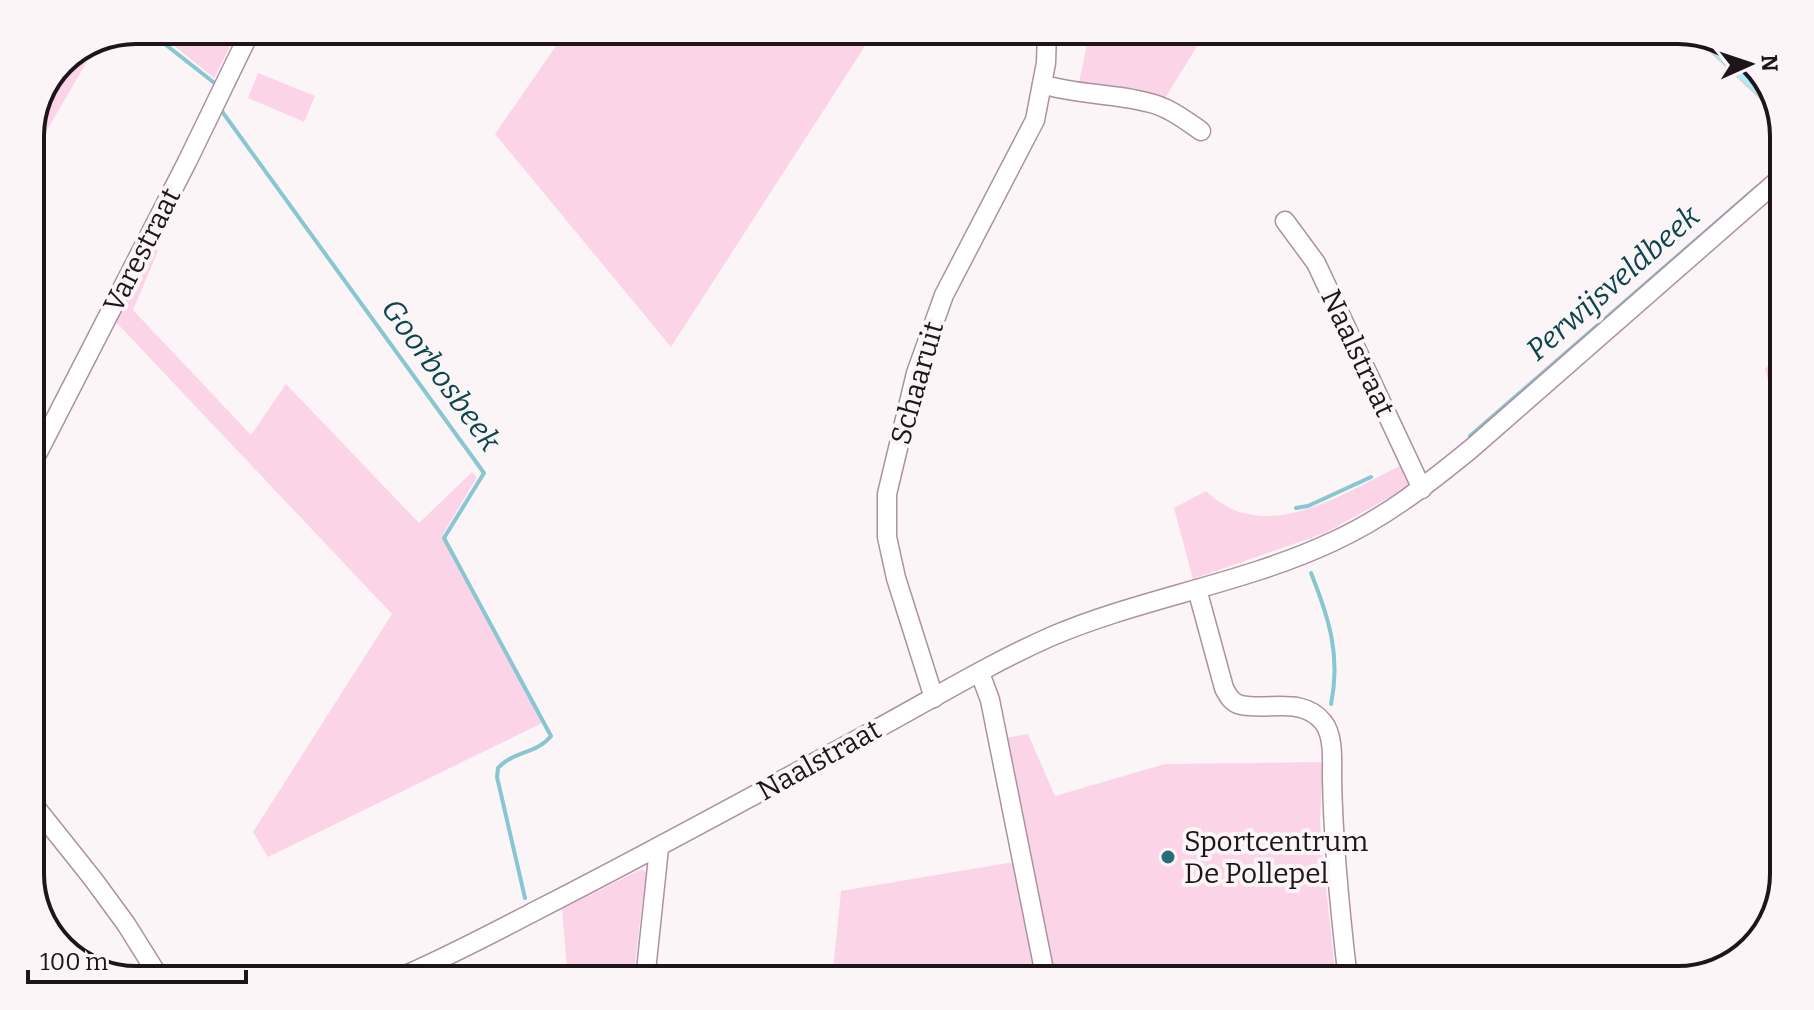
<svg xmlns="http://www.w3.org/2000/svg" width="1814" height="1010" font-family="Bitter,serif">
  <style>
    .green { fill: #fbd4e8 }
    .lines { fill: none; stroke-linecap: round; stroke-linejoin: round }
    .stream { stroke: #88c7d1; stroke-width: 4 }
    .minor-casing { stroke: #ad919f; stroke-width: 21 }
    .major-casing { stroke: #d2d0d1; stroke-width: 25 }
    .minor { stroke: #fff; stroke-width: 18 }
    .major { stroke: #a9effa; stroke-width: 22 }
    .poi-dot { fill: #256e78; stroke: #fbf5f8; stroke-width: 3 }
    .labels { text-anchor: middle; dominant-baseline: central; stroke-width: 8; stroke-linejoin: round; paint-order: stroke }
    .street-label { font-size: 28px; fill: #1e1419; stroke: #fbf5f8 }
    .poi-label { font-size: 28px; fill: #1e1419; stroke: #fbf5f8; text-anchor: start }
    .water-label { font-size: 30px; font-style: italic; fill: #09454c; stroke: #fbf5f8 }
    .rim { fill: none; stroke: #1e1419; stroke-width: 4 }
  </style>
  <rect width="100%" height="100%" fill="#fbf5f8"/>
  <!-- green -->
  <g class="green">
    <polygon points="155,30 238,30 214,78"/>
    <polygon points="567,30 852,30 867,43 671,347 495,134"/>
    <polygon points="1090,30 1207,30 1162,103 1078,87"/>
    <polygon points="96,46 30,159 30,130 61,61"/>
    <polygon points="258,73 315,96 304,122 248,98"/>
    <polygon points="150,245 158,251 133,310 251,435 286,384 419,523 472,472 477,477 443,534 542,723 268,857 253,832 392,614 113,319"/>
    <polygon points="1784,346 1784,442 1783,442 1765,369"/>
    <path d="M 1404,464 L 1412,478 L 1410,486 L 1325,533 L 1193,579 L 1174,508 L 1206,491 C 1266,549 1344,492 1404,464 Z"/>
    <polygon points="1028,734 1055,796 1165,764 1323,762 1320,820 1322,851 1336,980 832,980 841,891 1014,862 992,740"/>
    <polygon points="642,869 646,872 633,980 568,980 562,909"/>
  </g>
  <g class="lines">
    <!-- stream -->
    <g class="stream">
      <polyline points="147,30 217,85"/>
      <path d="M 223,107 L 221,110 L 484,473 L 444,538 L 551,736 C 538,753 512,752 498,768 L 497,777 L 525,898"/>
      <polyline points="1470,436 1758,186"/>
      <polyline points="1296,508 1308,506 1371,477"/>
      <path d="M 1311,573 C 1329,618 1341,656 1331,704"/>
    </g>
    <!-- minor casing -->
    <g class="minor-casing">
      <g id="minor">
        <path d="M 1042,84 C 1076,95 1112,93 1146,102 C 1167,106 1184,119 1201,131"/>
        <polyline points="1285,221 1316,263 1422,489"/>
        <polyline points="30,468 187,162 251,30"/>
        <path d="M 1197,589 L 1224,688 C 1228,696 1232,703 1241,705 C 1268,711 1302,696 1323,722 C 1334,735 1332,761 1332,777 C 1333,845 1340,912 1348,980"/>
        <polyline points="980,673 990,700 1046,980"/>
        <polyline points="934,698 896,578 887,537 887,494 916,373 944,295 1035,120 1046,63 1047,30"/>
        <polyline points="30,800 93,879 126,924 161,980"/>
        <path d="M 394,980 C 444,959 493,933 541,908 C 653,851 763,790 873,731 C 932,699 989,664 1050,637 C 1141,598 1242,584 1332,542 C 1385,518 1428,484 1472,448 L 1784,175"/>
        <polyline points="645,980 659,848"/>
      </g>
    </g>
    <!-- major casing -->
    <g class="major-casing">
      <polyline id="major" points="1715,40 1773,94"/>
    </g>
    <!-- minor -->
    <use href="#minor" class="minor"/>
    <!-- major -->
    <use href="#major" class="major"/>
  </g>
  <!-- markers -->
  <circle class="poi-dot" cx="1168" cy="857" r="8"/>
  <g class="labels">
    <!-- street labels -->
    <g class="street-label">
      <text transform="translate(142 250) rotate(-63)">Varestraat</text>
      <text transform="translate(1358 353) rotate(65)">Naalstraat</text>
      <text transform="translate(917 383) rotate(-74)">Schaaruit</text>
      <text transform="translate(819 760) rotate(-29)">Naalstraat</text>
    </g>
    <!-- poi labels -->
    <g class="poi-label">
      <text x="1184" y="841">Sportcentrum<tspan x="1184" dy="32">De Pollepel</tspan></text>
    </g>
    <!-- water labels -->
    <g class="water-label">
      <text transform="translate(1613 283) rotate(-41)">Perwijsveldbeek</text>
      <text transform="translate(441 375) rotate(54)">Goorbosbeek</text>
    </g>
  </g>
  <!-- crop -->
  <path d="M0 0H1814V1010H0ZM136 44H1678A92 92 0 0 1 1770 136V874A92 92 0 0 1 1678 966H136A92 92 0 0 1 44 874V136A92 92 0 0 1 136 44Z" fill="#fbf5f8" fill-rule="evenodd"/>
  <path class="rim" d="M136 44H1678A92 92 0 0 1 1770 136V874A92 92 0 0 1 1678 966H136A92 92 0 0 1 44 874V136A92 92 0 0 1 136 44Z"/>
  <!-- north arrow -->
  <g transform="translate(1750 64) rotate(87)" stroke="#fbf5f8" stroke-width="6" paint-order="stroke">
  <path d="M0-6L14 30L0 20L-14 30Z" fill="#1e1419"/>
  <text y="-12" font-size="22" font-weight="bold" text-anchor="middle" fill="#1e1419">N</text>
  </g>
  <!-- scale -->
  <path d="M28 970v12h218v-12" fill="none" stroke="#1e1419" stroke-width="4"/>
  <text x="40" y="970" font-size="24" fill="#1e1419" stroke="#fbf5f8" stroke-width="6" paint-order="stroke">100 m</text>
</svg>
